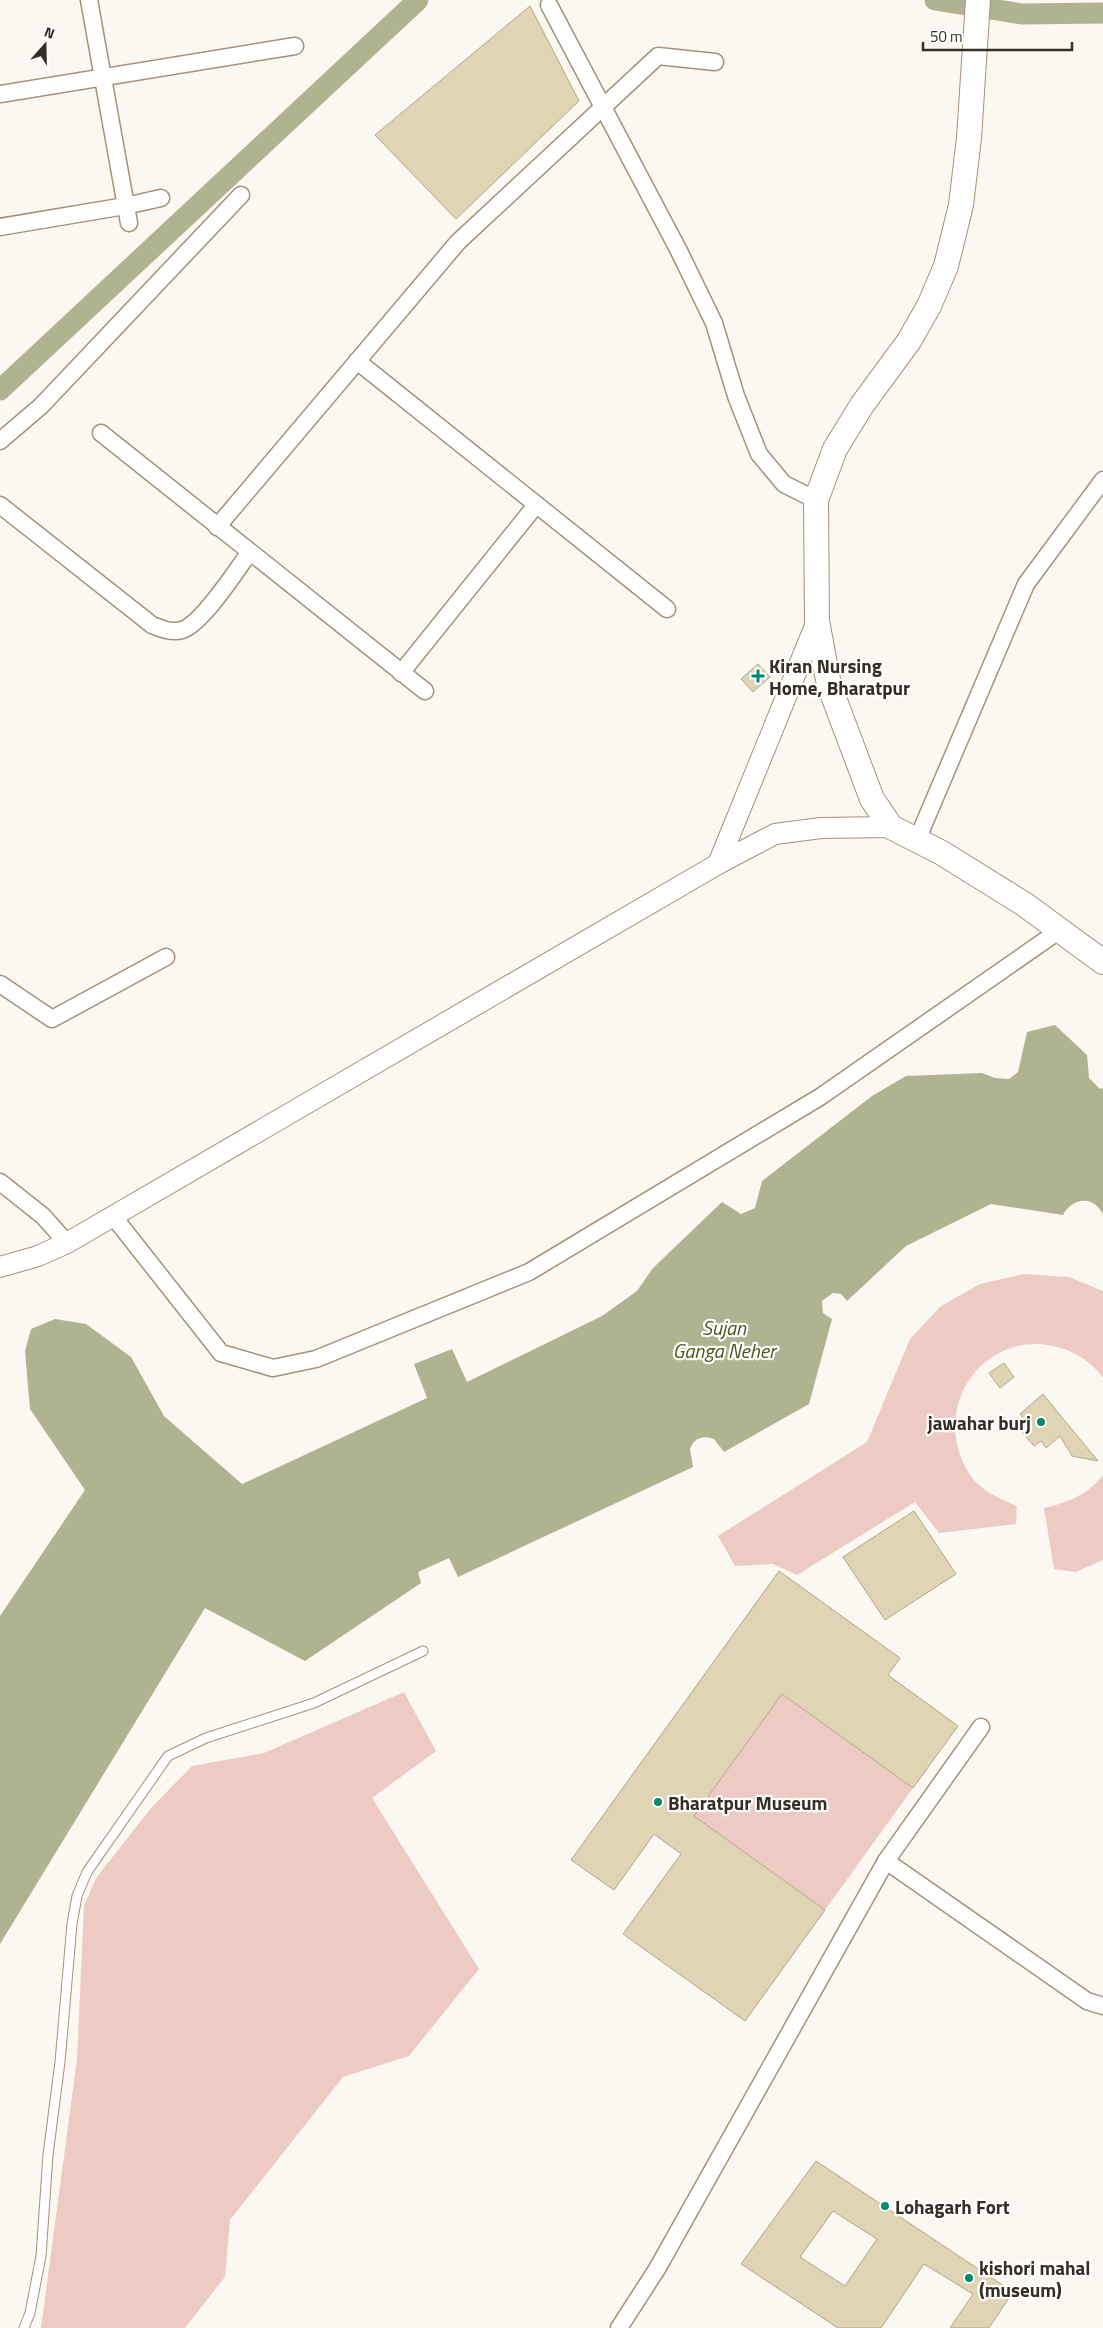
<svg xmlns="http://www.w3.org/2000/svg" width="1103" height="2328" font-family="'Titillium Web',sans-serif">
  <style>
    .green { fill: #edcbc4 }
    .water { fill: #afb390 }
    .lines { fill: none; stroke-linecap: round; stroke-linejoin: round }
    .canal { stroke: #afb390; stroke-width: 21 }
    .building { fill: #dfd4b4; stroke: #b1a788; fill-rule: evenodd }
    .service-casing { stroke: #a79178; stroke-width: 11 }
    .minor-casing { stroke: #a79178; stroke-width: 19 }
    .tertiary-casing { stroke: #a79178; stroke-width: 22 }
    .secondary-casing { stroke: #a79178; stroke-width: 26 }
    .service { stroke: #fff; stroke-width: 9 }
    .minor { stroke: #fff; stroke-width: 16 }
    .tertiary { stroke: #fff; stroke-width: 20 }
    .secondary { stroke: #fff; stroke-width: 24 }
    .poi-dot { fill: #05896e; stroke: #fff; stroke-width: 2 }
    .labels { text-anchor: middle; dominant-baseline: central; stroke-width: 4.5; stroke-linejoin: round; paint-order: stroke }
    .poi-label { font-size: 19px; font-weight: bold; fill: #362e23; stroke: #fff; text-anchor: start }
    .water-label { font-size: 20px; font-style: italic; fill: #50531a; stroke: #fff }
  </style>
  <rect width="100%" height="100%" fill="#fbf7f1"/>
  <!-- green -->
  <g class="green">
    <path d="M 1024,1274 L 1069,1277 L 1103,1291 L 1103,1378 C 1092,1363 1078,1353 1061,1348 C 984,1325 927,1409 970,1475 C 981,1491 1000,1499 1017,1506 L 1016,1524 L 939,1533 L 915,1502 L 797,1575 L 773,1564 L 735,1566 L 718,1536 L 867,1442 L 910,1339 L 941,1306 L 980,1284 Z"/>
    <path d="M 1103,1475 L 1103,1560 L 1076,1572 L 1054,1569 L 1044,1508 C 1069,1502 1087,1495 1103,1475 Z"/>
    <polygon points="404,1692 436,1751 372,1798 479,1969 409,2056 343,2077 230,2220 225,2277 185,2328 41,2328 77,2059 84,1906 96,1878 151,1808 192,1766 264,1753"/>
    <polygon points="782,1694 913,1788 825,1910 694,1816"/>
  </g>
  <!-- water -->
  <path class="water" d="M 1055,1025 L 1087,1055 L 1089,1078 L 1100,1089 L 1103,1088 L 1103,1215 C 1095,1195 1072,1197 1063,1215 L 991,1204 L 906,1246 L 847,1301 L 841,1294 L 833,1293 L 822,1301 L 823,1313 L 832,1319 L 809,1404 L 724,1452 L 714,1439 C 703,1435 694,1438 690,1449 L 693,1467 L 458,1577 L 449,1558 L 418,1572 L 421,1583 L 305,1661 L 205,1608 L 0,1944 L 0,1616 L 85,1490 L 30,1409 L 25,1351 L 31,1329 L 55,1319 L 86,1324 L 131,1357 L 164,1416 L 242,1484 L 427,1398 L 414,1364 L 452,1349 L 467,1382 L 602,1316 L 637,1291 L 653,1268 L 722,1202 L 741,1214 L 755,1208 L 762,1181 L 872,1096 L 906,1076 L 982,1073 L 995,1078 L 1009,1079 L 1018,1072 L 1027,1032 Z"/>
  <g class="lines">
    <!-- canal -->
    <g class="canal">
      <polyline points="935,0 1022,14 1103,13"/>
      <polyline points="0,390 418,0"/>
    </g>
  </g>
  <!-- building -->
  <g class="building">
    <polygon points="530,6 579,101 456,219 375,135"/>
    <polygon points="758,664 770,677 753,692 741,679"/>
    <polygon points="1004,1363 1014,1377 1000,1388 989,1373"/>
    <polygon points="1043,1394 1060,1415 1098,1461 1072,1456 1060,1436 1046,1448 1041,1441 1034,1446 1018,1427 1025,1421 1020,1414"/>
    <polygon points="914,1511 956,1574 885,1620 843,1557"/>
    <polygon points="779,1571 900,1658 888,1675 958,1726 913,1788 782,1694 694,1816 825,1910 745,2021 623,1934 681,1854 654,1834 614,1890 571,1860"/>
    <path d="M 816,2161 L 1013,2292 L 989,2328 L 950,2328 L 973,2294 L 924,2264 L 881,2328 L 838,2328 L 741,2264 ZM 833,2211 L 877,2239 L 845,2286 L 800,2257 Z"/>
  </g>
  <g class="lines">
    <!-- service casing -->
    <g class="service-casing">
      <polyline id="service" points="24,2328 30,2313 41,2256 48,2155 60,2062 72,1924 77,1896 87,1872 168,1756 206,1738 314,1703 423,1651"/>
    </g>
    <!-- minor casing -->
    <g class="minor-casing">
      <g id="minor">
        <polyline points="89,0 129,223"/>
        <polyline points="549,5 679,251 714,323 736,396 759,454 784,484 816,500"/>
        <polyline points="0,94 295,46"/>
        <polyline points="0,227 125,206 161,198"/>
        <polyline points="357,361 667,609"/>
        <polyline points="101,433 425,691"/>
        <polyline points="0,441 41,406 241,195"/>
        <path d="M 0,505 L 152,625 C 162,629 171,633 182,630 C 202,624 236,571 249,553"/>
        <polyline points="217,527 458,242 658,56 715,62"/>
        <polyline points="401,673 536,505"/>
        <polyline points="917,840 1026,584 1103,480"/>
        <polyline points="0,984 52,1019 166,957"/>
        <polyline points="0,1182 43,1216 67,1243"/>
        <polyline points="113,1216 221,1353 273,1368 316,1359 529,1272 820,1097 1060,930"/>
        <polyline points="886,1861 1087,2001 1103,2006"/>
        <polyline points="619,2328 657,2269 886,1861 981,1727"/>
      </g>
    </g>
    <!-- tertiary casing -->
    <g class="tertiary-casing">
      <g id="tertiary">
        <polyline points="718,864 775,834 821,828 891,827"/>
        <polyline points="0,1267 38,1256 67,1243 718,864 817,621"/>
      </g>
    </g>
    <!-- secondary casing -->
    <g class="secondary-casing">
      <polyline id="secondary" points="978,0 969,138 961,205 946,266 929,306 909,341 862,405 835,449 816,500 817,621 829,685 872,799 891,827 942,853 1024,904 1103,962"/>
    </g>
    <!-- service -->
    <use href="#service" class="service"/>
    <!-- minor -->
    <use href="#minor" class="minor"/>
    <!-- tertiary -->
    <use href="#tertiary" class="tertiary"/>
    <!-- secondary -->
    <use href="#secondary" class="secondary"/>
  </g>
  <!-- markers -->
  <g class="poi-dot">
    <path d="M755.5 668.5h5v5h5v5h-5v5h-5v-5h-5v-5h5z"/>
    <circle cx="1041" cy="1422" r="5"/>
    <circle cx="658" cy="1802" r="5"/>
    <circle cx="885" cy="2206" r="5"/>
    <circle cx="969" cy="2278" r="5"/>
  </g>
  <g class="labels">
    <!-- poi labels -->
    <g class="poi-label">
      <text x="769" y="665">Kiran Nursing<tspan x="769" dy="22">Home, Bharatpur</tspan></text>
      <text x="1031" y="1422" text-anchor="end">jawahar burj</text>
      <text x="668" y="1802">Bharatpur Museum</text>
      <text x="895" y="2206">Lohagarh Fort</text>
      <text x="979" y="2267">kishori mahal<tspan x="979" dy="22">(museum)</tspan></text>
    </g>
    <!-- water labels -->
    <g class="water-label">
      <text x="724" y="1327">Sujan<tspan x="724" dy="23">Ganga Neher</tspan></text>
    </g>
  </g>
  <!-- north arrow -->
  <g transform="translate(45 45) rotate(20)" stroke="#ffffff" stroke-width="4" paint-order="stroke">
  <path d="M0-4L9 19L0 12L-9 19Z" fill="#362e23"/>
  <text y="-8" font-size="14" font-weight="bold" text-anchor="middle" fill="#362e23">N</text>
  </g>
  <!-- scale -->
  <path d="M923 42v8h149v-8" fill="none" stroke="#362e23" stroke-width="2.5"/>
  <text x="930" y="42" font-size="15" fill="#362e23" stroke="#ffffff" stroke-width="4" paint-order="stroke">50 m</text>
</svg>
